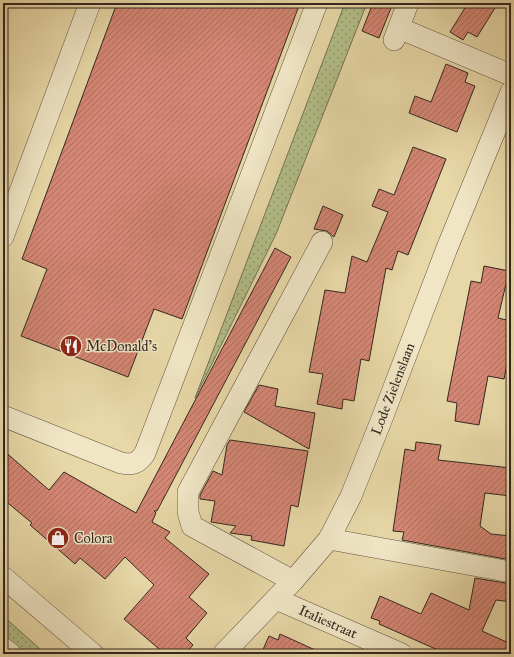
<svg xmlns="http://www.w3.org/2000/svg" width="514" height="657" font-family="'IM FELL Great Primer',serif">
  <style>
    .grass { fill: url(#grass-dots); stroke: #747355 }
    .building { fill: url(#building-hatch); stroke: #342721 }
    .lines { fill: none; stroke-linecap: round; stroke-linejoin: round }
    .minor-casing { stroke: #615342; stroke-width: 22 }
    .minor { stroke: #f0e6c6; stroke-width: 21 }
    .labels { text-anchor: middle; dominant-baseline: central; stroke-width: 3; stroke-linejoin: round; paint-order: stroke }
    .poi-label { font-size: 14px; fill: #342721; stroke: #f0e6c6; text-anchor: start }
    .street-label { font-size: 14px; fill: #342721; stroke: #f0e6c6 }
  </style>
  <defs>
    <pattern id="grass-dots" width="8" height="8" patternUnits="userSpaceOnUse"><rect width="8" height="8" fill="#b3bf89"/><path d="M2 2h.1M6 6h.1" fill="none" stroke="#929b70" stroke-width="1.8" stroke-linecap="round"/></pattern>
    <pattern id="building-hatch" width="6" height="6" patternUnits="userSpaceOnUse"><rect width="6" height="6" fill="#d58775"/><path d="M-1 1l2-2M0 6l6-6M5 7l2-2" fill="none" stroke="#ae6e60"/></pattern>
  </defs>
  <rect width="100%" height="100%" fill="#e8d8a7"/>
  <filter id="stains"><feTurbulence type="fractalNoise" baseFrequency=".005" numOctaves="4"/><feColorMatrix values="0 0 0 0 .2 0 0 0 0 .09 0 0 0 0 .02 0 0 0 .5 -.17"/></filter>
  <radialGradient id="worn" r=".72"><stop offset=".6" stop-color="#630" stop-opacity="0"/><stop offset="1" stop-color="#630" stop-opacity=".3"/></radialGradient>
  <!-- grass -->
  <g class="grass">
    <polygon points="345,3 367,3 276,234 195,398"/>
    <polygon points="3,616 40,649 36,654 24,654 3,636"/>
  </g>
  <!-- building -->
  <g class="building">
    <polygon points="117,3 300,3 182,319 154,309 128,377 21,336 47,269 22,259"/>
    <polygon points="373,3 393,3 379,38 362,31"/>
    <polygon points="468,3 498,3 477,37 468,32 463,40 450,32"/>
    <polygon points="446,64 468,73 465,82 475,86 457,132 409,113 415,96 431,102"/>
    <polygon points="413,147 446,159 408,255 398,251 392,270 386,268 369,361 361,359 354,401 343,399 342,409 317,404 323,374 309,372 325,290 345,293 352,256 367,262 388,212 372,206 379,189 394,195"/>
    <polygon points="323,206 343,215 334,237 327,231 314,229"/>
    <polygon points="275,248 291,257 157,511 154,511 156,513 152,522 170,532 165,538 209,574 189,597 207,613 186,638 193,645 185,654 165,654 124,619 154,585 125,557 105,579 80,558 75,564 30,525 32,523 3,499 3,450 49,490 64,472 136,513"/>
    <polygon points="484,266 509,271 498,318 511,321 511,343 504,379 488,376 479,425 455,421 457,403 447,401 471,281 481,283"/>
    <polygon points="259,385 278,389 275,406 315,413 309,449 244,412"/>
    <polygon points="230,440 308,451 298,507 291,505 284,546 251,540 252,536 230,533 236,526 211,522 215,501 200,499 200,495 213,471 222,475 227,445"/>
    <polygon points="416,442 441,445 438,460 511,468 511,496 485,493 480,526 491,534 511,536 511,560 402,540 404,532 393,531 405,449 415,451"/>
    <polygon points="475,578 511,584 511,602 496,600 482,631 511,644 511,654 447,654 379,624 380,621 371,618 380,596 421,614 431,593 469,610"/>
    <polygon points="280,634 324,654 261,654 269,636 278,640"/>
  </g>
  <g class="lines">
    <!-- minor casing -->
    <g class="minor-casing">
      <g id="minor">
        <polyline points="399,28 511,75"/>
        <polyline points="394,40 408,3"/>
        <polyline points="3,237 90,3"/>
        <path d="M 3,416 L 121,463 C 132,465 138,464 145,453 L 317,3"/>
        <polyline points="329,539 511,572"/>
        <polyline points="3,577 93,654"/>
        <polyline points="293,581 192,526 188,512 188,492 322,242"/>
        <polyline points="276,599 402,654"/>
        <polyline points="3,648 11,654"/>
        <polyline points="223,654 293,581 329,539 351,496 381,421 447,248 511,92"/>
      </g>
    </g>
    <!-- minor -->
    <use href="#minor" class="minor"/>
  </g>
  <!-- icons -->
  <defs>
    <g id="restaurant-disc" transform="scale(1.15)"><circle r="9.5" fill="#8f2418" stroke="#f0e6c6"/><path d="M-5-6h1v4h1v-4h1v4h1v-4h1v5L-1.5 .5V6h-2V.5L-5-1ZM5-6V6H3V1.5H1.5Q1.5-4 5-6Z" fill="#fff"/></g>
    <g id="shop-disc" transform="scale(1.15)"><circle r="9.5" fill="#8f2418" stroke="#f0e6c6"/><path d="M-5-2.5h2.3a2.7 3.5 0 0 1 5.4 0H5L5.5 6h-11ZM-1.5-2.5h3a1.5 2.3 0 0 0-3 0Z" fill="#fff"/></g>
  </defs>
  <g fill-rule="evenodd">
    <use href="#restaurant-disc" x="71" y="346"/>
    <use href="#shop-disc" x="58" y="538"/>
  </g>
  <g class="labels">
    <!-- poi labels -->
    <g class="poi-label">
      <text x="86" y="346">McDonald's</text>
      <text x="74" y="538">Colora</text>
    </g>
    <!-- street labels -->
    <g class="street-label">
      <text transform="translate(393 389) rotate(-69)">Lode Zielenslaan</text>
      <text transform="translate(328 622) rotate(24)">Italiestraat</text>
    </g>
  </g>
  <!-- margin -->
  <rect width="514" height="657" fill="none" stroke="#e8d8a7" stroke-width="16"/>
  <rect x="4" y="4" width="506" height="649" fill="none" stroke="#342721" stroke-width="2"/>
  <rect x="8" y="8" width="498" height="641" fill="none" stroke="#342721"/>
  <rect width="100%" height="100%" filter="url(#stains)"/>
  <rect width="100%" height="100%" fill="url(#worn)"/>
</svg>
